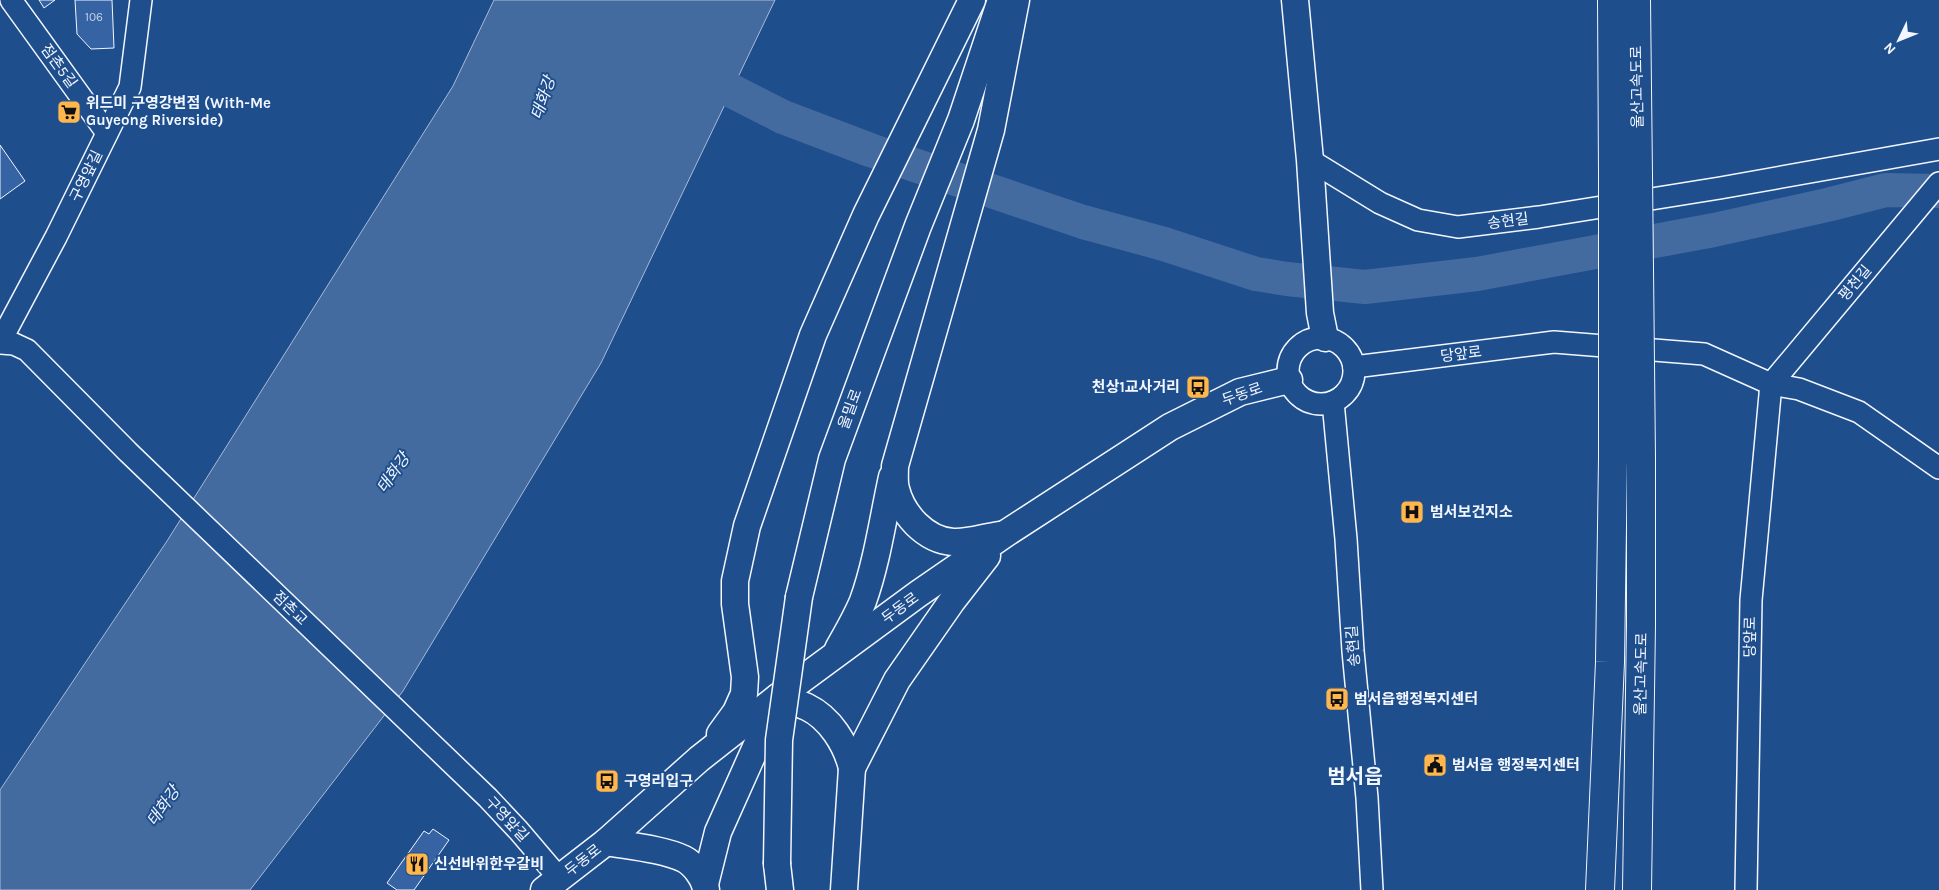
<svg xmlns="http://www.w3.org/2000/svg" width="1939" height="890" font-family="Karla,'Noto Sans KR',sans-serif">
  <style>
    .water { fill: #446ba0; stroke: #a8bbd7 }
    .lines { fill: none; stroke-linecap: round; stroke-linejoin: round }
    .river { stroke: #446ba0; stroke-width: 34 }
    .building { fill: #3563a3; stroke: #f2f6ff }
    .minor-casing { stroke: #f2f6ff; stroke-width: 24 }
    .major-casing { stroke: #f2f6ff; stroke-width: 29 }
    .highway-casing { stroke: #f2f6ff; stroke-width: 30 }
    .minor { stroke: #1f4e8c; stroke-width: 21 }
    .major { stroke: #1f4e8c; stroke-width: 26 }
    .highway { stroke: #1f4e8c; stroke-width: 28 }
    .major-bridge-casing { stroke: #f2f6ff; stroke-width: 29; stroke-linecap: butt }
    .highway-bridge-casing { stroke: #f2f6ff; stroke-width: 30; stroke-linecap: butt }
    .major-bridge { stroke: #1f4e8c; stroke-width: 26 }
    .highway-bridge { stroke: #1f4e8c; stroke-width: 28 }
    .labels { text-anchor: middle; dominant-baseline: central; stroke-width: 4; stroke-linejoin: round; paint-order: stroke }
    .number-label { font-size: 12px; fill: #c3d1e8 }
    .street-label { font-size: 15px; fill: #f2f6ff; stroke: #1f4e8c }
    .poi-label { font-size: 15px; font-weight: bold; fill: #f2f6ff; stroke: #1f4e8c; text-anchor: start }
    .water-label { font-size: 16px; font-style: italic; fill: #f2f6ff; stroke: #1f4e8c }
    .district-label { font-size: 20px; font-weight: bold; fill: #f2f6ff; stroke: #1f4e8c }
  </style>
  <rect width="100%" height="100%" fill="#1f4e8c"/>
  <!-- water -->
  <polygon class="water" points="494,0 775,0 601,363 403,691 250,890 0,890 0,790 167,541 453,86"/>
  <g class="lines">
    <!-- river -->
    <polyline class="river" points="689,69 783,117 870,150 1083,222 1164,244 1256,274 1287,279 1365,287 1477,274 1714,230 1827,205 1886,190 1939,191"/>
  </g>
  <!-- building -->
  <g class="building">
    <polygon points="39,0 55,0 44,8"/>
    <polygon points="75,0 112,0 114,48 91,49 77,34"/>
    <polygon points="0,145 25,181 0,199"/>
    <polygon points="433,829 449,840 414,890 397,890 387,883 424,831 429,834"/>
  </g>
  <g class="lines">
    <!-- minor casing -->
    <g class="minor-casing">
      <g id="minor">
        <polyline points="11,0 107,133"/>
        <polyline points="1310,160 1380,203 1418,220 1458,227 1539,217 1720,188 1939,149"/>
        <circle cx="1321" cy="371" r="33"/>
        <polyline points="0,342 56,237 130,87 141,0"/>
        <polyline points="0,343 14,344 27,350 128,452 488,798 519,831 559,878"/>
        <polyline points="1354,367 1554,342 1704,354 1771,384 1799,389 1859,412 1939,468"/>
        <polyline points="1333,402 1346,539 1353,651 1367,798 1372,890"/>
        <polyline points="1746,890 1751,600 1771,384 1939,183"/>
      </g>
    </g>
    <!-- major casing -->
    <g class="major-casing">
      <g id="major">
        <polyline points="1295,0 1310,160 1320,313 1325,338"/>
        <path d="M 999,535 C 985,537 967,543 953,542 C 925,540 902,514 896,489 C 894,482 895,473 895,466 L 991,130 L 1016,0"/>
        <polyline points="799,597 832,459 918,226 961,120 1001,0"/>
        <path d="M 838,649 C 847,633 856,618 863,601 C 877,562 883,518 892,477"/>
        <path d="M 778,697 C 788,700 798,703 807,707 C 830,718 846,744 852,768 L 844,890"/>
        <polyline points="720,734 736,712 744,694 745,677 735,604 735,581 747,526 813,335 866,215 972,0"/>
        <polyline points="852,768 897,680 952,601 987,556"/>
        <path d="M 606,842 C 629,846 663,849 684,859 C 694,864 705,879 706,890"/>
        <polyline points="777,864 780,890"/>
        <polyline points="705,884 718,832 777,700"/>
        <polyline points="544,890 606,842 699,759 778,697 918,594 1005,534 1170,427 1240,392 1289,380"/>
      </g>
    </g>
    <!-- highway casing -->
    <g class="highway-casing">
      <g id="highway">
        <polyline points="1612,0 1613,174"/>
        <polyline points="1636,0 1638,175"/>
        <polyline points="1600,890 1610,662 1613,459"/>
        <polyline points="1637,890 1641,625 1641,458"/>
      </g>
    </g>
    <!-- minor -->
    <use href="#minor" class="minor"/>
    <!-- major -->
    <use href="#major" class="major"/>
    <!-- highway -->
    <use href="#highway" class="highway"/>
    <!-- major-bridge casing -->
    <g class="major-bridge-casing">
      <polyline id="major-bridge" points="777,864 779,740 799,597"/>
    </g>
    <!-- highway-bridge casing -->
    <g class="highway-bridge-casing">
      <g id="highway-bridge">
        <polyline points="1613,174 1613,459"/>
        <polyline points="1638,175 1641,458"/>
      </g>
    </g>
    <!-- major-bridge -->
    <use href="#major-bridge" class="major-bridge"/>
    <!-- highway-bridge -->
    <use href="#highway-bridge" class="highway-bridge"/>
  </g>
  <!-- icons -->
  <defs>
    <g id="supermarket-square" transform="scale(1.25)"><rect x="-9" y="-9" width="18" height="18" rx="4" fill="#ffb74d" stroke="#1f4e8c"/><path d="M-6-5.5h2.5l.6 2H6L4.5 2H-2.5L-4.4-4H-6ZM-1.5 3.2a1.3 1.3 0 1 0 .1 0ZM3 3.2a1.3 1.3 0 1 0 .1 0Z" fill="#111"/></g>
    <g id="bus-square" transform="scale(1.25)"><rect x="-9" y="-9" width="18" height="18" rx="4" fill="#ffb74d" stroke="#1f4e8c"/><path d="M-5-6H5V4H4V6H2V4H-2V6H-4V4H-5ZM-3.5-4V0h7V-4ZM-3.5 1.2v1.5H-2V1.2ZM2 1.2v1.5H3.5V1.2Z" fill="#111"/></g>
    <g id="hospital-square" transform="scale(1.25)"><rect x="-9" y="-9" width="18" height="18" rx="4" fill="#ffb74d" stroke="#1f4e8c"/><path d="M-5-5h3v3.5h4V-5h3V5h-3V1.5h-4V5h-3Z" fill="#111"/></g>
    <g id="civic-square" transform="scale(1.25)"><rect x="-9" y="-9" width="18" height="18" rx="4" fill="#ffb74d" stroke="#1f4e8c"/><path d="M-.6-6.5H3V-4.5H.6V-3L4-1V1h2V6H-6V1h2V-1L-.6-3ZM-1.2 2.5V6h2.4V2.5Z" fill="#111"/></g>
    <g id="restaurant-square" transform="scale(1.25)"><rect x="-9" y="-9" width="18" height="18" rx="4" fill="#ffb74d" stroke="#1f4e8c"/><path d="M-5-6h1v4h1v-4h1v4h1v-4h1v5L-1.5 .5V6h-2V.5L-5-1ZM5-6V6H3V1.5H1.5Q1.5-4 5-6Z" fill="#111"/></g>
  </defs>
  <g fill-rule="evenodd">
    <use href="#supermarket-square" x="69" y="112"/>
    <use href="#bus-square" x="1198" y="387"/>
    <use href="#hospital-square" x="1412" y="512"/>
    <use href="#bus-square" x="1337" y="699"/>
    <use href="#civic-square" x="1435" y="765"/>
    <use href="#bus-square" x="607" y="781"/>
    <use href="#restaurant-square" x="417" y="864"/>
  </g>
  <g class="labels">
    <!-- number labels -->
    <g class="number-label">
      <text x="94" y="17">106</text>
    </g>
    <!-- street labels -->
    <g class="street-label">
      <text transform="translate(59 66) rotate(54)">점촌5길</text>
      <text transform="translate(1637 87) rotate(-91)">울산고속도로</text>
      <text transform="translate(86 176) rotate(-64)">구영앞길</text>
      <text transform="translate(1508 221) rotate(-7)">송현길</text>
      <text transform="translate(1855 283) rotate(-50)">평천길</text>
      <text transform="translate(1461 354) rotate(-7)">당앞로</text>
      <text transform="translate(1242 394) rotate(-19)">두동로</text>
      <text transform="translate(850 409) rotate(-70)">울밀로</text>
      <text transform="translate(290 608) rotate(44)">점촌교</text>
      <text transform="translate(900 608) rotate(-36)">두동로</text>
      <text transform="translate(1750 637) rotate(-89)">당앞로</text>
      <text transform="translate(1353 646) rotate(-94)">송현길</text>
      <text transform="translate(1641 674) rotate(-89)">울산고속도로</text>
      <text transform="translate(507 819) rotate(47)">구영앞길</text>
      <text transform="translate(583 860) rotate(-38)">두동로</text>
    </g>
    <!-- poi labels -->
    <g class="poi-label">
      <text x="86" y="103">위드미 구영강변점 (With-Me<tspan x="86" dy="17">Guyeong Riverside)</tspan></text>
      <text x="1180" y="387" text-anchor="end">천상1교사거리</text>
      <text x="1430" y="512">범서보건지소</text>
      <text x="1354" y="699">범서읍행정복지센터</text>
      <text x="1452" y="765">범서읍 행정복지센터</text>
      <text x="624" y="781">구영리입구</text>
      <text x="434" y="864">신선바위한우갈비</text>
    </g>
    <!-- water labels -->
    <g class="water-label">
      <text transform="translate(543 98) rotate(-71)">태화강</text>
      <text transform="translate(393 473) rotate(-55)">태화강</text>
      <text transform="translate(163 806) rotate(-55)">태화강</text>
    </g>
    <!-- district labels -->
    <g class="district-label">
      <text x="1355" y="776">범서읍</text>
    </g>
  </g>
  <!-- north arrow -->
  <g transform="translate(1899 40) rotate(227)" stroke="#1f4e8c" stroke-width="4" paint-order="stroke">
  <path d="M0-4L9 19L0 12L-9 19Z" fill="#f2f6ff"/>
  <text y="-8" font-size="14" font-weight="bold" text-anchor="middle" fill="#f2f6ff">N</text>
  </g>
</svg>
